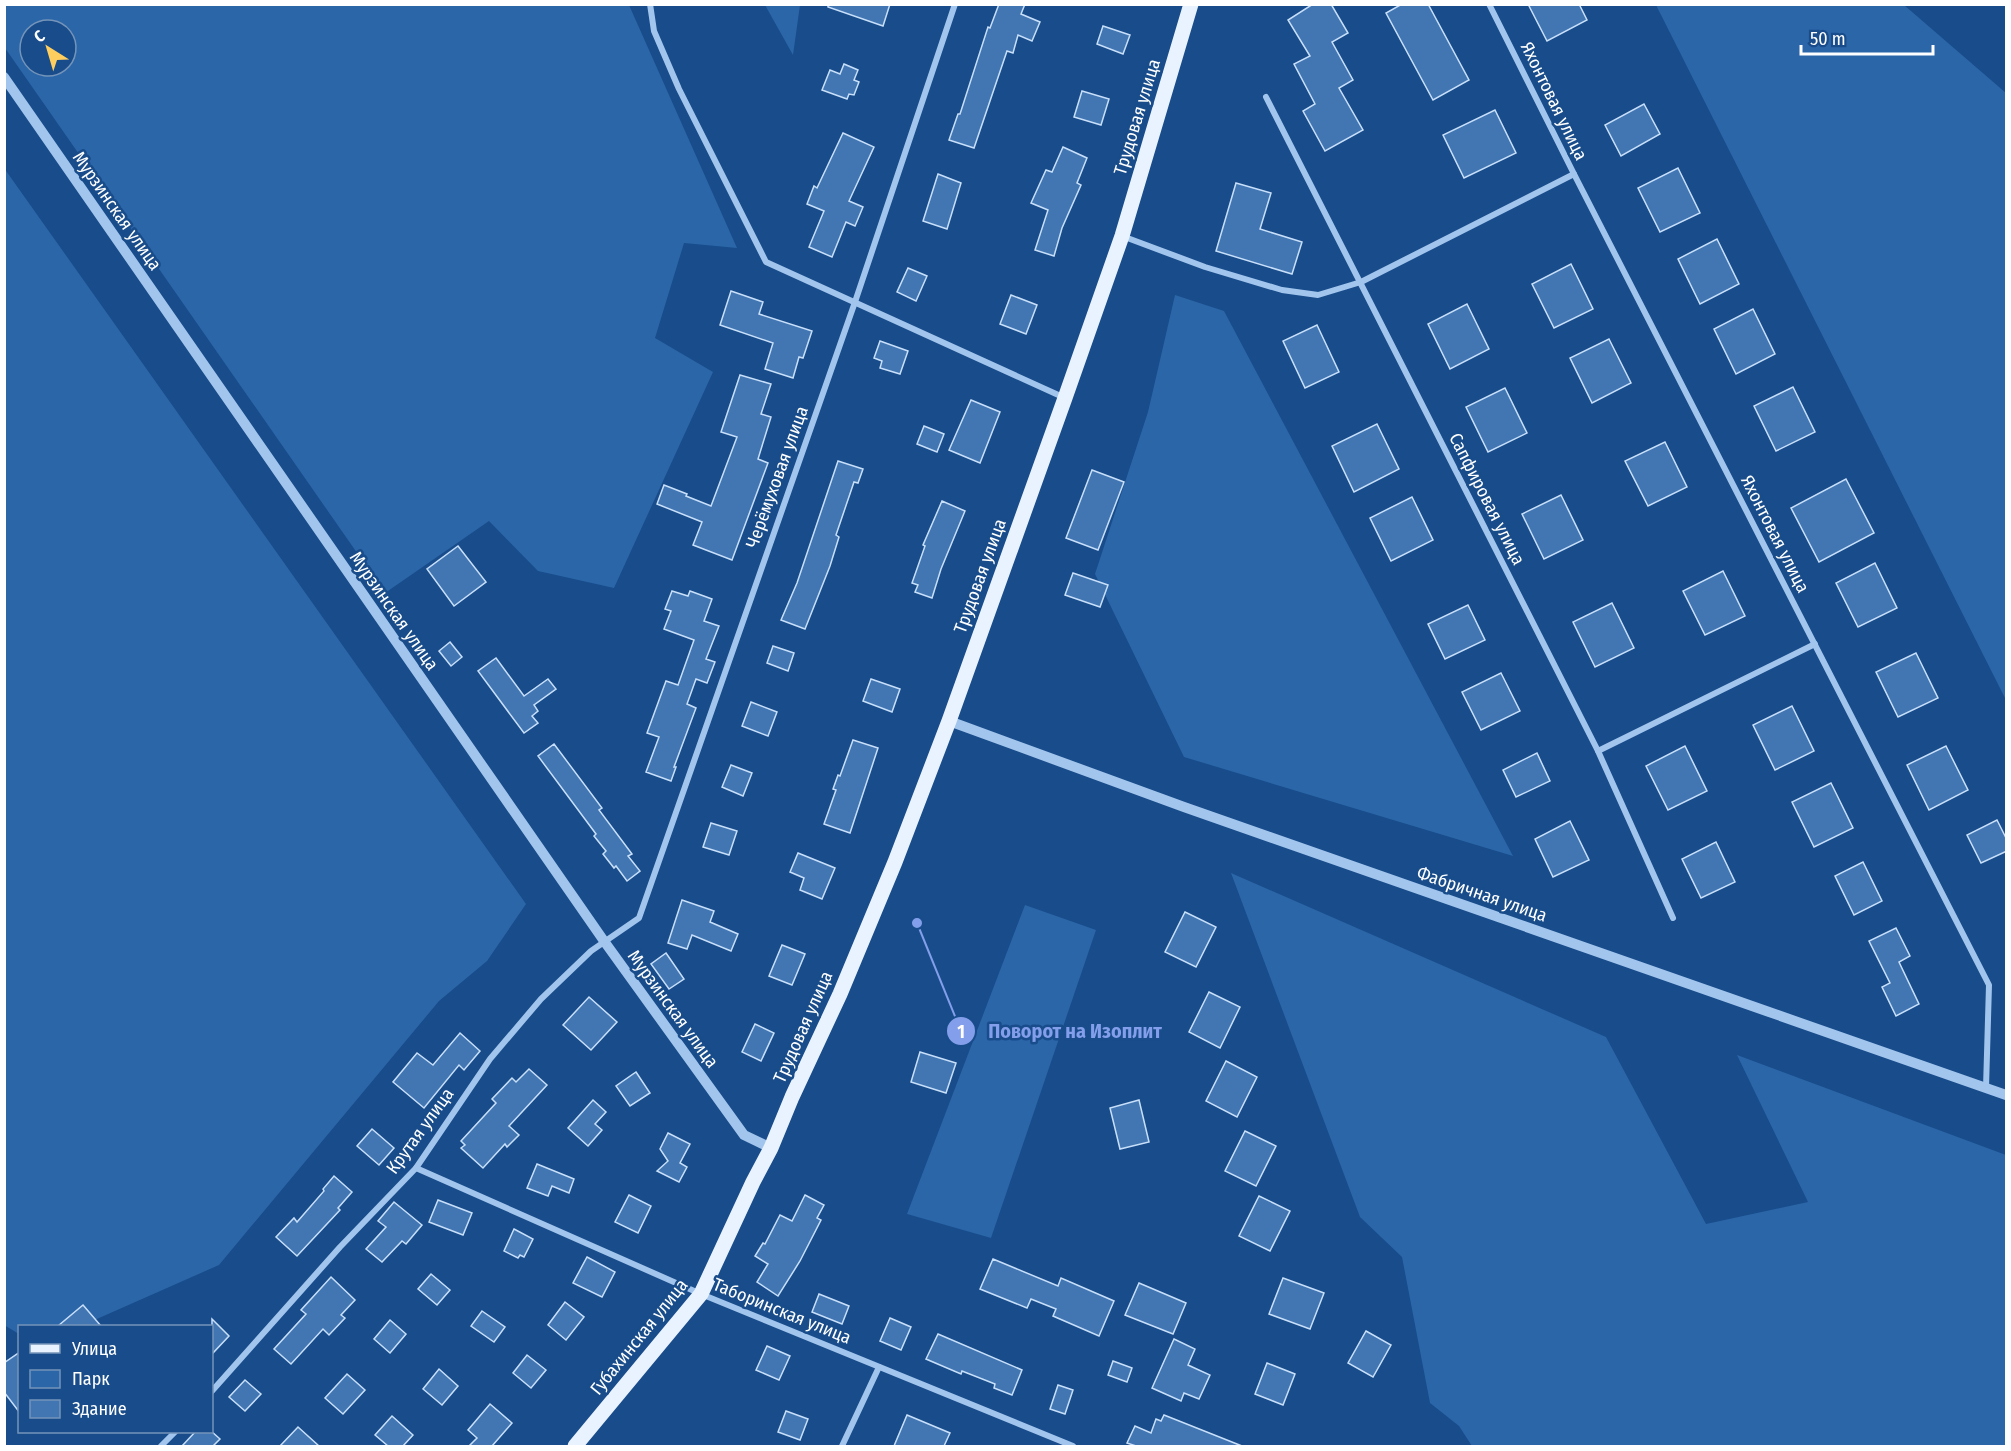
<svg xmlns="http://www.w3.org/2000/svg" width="2011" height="1451" font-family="'Fira Sans Condensed',sans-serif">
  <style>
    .green { fill: #2b66a9; fill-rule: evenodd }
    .building { fill: #4176b3; stroke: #c8dffa; stroke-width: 1.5 }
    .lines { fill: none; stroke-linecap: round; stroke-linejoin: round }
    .minor { stroke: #a2c5ee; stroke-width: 6 }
    .tertiary { stroke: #a2c5ee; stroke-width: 10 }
    .primary { stroke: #e9f2ff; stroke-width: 15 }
    .labels { text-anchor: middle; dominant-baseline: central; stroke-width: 5; stroke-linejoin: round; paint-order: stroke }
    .street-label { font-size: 18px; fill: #fff; stroke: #184c8a }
    .leader { fill: none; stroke: #839eea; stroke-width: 2 }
    .callout-dot { fill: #839eea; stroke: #184c8a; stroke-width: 2 }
    .mark-label { font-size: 18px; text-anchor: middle; font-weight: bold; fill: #fff }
    .callout-label { font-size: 20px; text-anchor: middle; font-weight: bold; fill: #839eea; stroke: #184c8a; stroke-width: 5; stroke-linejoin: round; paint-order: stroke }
  </style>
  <rect width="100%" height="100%" fill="#184c8a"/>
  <!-- green -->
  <g class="green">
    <path d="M 4,5 L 629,5 L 737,248 L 684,243 L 655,338 L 713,372 L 614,588 L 538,571 L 489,521 L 385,593 L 5,48 ZM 30,30 L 66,30 L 66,66 L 30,66 Z"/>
    <polygon points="765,5 800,5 793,55"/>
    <polygon points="1656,5 1904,5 2006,93 2006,700"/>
    <polygon points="4,168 526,904 487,961 439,1001 219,1265 81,1326 20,1326 19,1334 4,1325"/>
    <polygon points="1175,295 1224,311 1513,856 1184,757 1095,574 1148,412"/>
    <polygon points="1231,873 1606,1037 1706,1224 1808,1202 1737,1055 2006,1155 2006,1446 1472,1446 1459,1426 1430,1403 1402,1257 1360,1217"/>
    <polygon points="1025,905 1096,930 991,1238 907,1214"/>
  </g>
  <!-- building -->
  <g class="building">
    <polygon points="828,4 890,4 883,26 828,7"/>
    <polygon points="999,4 1025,4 1021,14 1040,22 1032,41 1018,35 1013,53 1007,51 974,148 949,140 958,114 960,114 988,27 990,28"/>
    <polygon points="1313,4 1331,4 1348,33 1332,42 1353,80 1339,88 1363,130 1325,151 1303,111 1315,104 1294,64 1310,56 1288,20"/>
    <polygon points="1402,4 1428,4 1469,80 1433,100 1386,13"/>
    <polygon points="1528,4 1579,4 1587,20 1547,41"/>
    <polygon points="1103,26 1130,35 1123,54 1097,44"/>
    <polygon points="844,64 858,70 854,80 859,82 854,95 849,94 847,99 822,90 830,70 840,74"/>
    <polygon points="1082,91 1109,99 1101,125 1074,117"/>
    <polygon points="1644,104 1660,134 1621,156 1605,125"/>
    <polygon points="1495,110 1516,153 1464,178 1443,135"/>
    <polygon points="843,133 874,147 849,201 863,207 855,226 846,222 832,257 809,247 824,211 807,204 814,186 817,188"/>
    <polygon points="1063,147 1087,158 1077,183 1081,185 1062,228 1054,256 1035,250 1048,210 1031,203 1046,170 1052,172"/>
    <polygon points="1678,168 1700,213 1660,232 1638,188"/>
    <polygon points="938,174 961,183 947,229 923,221"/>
    <polygon points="1236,183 1271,193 1260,229 1302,242 1292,274 1216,251"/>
    <polygon points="1717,239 1739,284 1700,304 1678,259"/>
    <polygon points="1571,264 1593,309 1554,328 1532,284"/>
    <polygon points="908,268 927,276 916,301 897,292"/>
    <polygon points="731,291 763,302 759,314 812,331 803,358 799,357 793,378 765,369 773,343 720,325"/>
    <polygon points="1011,295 1037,305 1026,334 1000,324"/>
    <polygon points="1467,304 1489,349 1450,369 1428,324"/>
    <polygon points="1753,309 1775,354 1736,374 1714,329"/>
    <polygon points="1317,325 1339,372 1305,388 1283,341"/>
    <polygon points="1609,339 1631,383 1592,403 1570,358"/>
    <polygon points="880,341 908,351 900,374 880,368 882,361 874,358"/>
    <polygon points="740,375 771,384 761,414 771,417 758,459 768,463 732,560 693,545 702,522 657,504 664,485 687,494 686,496 711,506 737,437 721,432"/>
    <polygon points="1793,387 1815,432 1776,451 1754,406"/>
    <polygon points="1505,388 1527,433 1488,452 1466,407"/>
    <polygon points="971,400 1000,412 980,463 949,450"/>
    <polygon points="1377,424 1399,469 1354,492 1332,446"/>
    <polygon points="924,426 944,434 937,452 917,444"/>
    <polygon points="1665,442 1687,487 1648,506 1625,461"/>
    <polygon points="838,461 863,469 858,483 854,482 836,535 839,537 830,566 805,629 781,620 797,583"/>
    <polygon points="1092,470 1124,482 1098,550 1066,538"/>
    <polygon points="1846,479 1874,533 1819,562 1791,508"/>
    <polygon points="1561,495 1583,540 1544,559 1522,514"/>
    <polygon points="1412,497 1433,540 1391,561 1370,518"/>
    <polygon points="942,501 965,511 941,569 932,598 915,592 918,585 912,583 925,546 923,545"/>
    <polygon points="458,546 486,582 454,606 427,569"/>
    <polygon points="1875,563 1897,608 1858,627 1836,583"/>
    <polygon points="1723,571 1745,616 1705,635 1683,591"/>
    <polygon points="1073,573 1108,585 1100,607 1065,595"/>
    <polygon points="672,591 688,596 690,591 712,599 704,621 719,626 706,659 715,662 707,683 696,679 687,704 696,708 674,767 676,767 671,781 646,772 659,737 647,733 666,681 678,685 694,640 664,629 671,611 665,609"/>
    <polygon points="1612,603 1634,648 1595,667 1573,622"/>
    <polygon points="1468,605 1485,640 1445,659 1428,624"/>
    <polygon points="450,642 462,657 451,666 439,651"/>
    <polygon points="773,646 794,653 788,671 767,663"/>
    <polygon points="1916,653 1938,698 1898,717 1876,672"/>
    <polygon points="496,658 524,696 548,679 556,689 534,705 538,711 532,716 538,723 524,733 478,671"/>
    <polygon points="1501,673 1520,711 1481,730 1462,692"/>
    <polygon points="871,679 900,689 892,712 863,701"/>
    <polygon points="751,702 777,712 768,736 742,726"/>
    <polygon points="1792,706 1814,751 1775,770 1753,725"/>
    <polygon points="853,740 878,748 850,833 824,824 836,790 833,789 838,775 840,776"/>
    <polygon points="554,744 602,808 599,810 632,854 628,856 640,871 627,881 616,866 614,868 603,854 606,851 594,836 596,834 538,756"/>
    <polygon points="1685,746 1707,791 1668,810 1646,766"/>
    <polygon points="1946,746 1968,790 1929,810 1907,765"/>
    <polygon points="1537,753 1550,781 1516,797 1503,770"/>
    <polygon points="731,765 752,773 743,796 722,787"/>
    <polygon points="1831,783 1853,828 1814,847 1792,802"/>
    <polygon points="1997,820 2007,840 2007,851 1981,863 1967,835"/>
    <polygon points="1570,821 1589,860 1553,877 1535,839"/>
    <polygon points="711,823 737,831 729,855 703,847"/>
    <polygon points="1716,842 1735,882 1701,898 1682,859"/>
    <polygon points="798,853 835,868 822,899 800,890 804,878 790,872"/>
    <polygon points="1863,862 1882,901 1854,915 1835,876"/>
    <polygon points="682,900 714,911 710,922 738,934 731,951 692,935 687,949 668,943"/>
    <polygon points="1185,912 1216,927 1196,967 1165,952"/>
    <polygon points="1896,928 1910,956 1899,962 1919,1004 1896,1016 1882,987 1890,983 1869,941"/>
    <polygon points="782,945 805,954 792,985 769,976"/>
    <polygon points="666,953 684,979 669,989 651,964"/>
    <polygon points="1209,992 1240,1007 1220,1048 1189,1032"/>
    <polygon points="589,997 617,1022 591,1050 563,1025"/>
    <polygon points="755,1024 774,1033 761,1061 742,1052"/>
    <polygon points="460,1033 480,1051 464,1070 459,1065 424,1108 393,1082 417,1053 433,1065"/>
    <polygon points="920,1052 956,1063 946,1093 911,1082"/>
    <polygon points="1226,1061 1257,1077 1237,1117 1206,1101"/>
    <polygon points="529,1069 547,1085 509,1126 519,1135 507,1147 505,1144 483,1168 461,1148 465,1145 461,1141 496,1103 492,1099 512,1078 516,1082"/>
    <polygon points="636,1072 650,1093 630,1106 616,1086"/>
    <polygon points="593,1100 606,1112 595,1124 602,1130 588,1146 568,1128"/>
    <polygon points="1139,1100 1149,1142 1120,1149 1110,1108"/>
    <polygon points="372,1129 394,1148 379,1165 357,1146"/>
    <polygon points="1245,1131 1276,1146 1256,1186 1225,1171"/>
    <polygon points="668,1133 690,1144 680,1163 687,1167 679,1182 657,1171 668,1161 660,1149"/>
    <polygon points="537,1164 574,1179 569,1193 552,1186 548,1196 527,1188"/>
    <polygon points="334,1176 352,1192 338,1208 340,1210 297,1256 276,1237 294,1218 297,1222 324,1191 323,1189"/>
    <polygon points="629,1195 651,1206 638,1233 615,1222"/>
    <polygon points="805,1195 824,1205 817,1218 821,1220 800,1261 778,1296 757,1282 768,1264 755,1256 763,1243 765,1244 780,1215 792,1221"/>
    <polygon points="1259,1196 1290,1211 1270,1251 1239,1236"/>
    <polygon points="438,1200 472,1213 463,1235 429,1222"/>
    <polygon points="394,1202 422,1225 406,1244 402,1241 382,1262 366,1249 386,1227 378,1221"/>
    <polygon points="514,1229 533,1239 524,1257 520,1255 518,1258 504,1251"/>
    <polygon points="587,1257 615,1272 602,1297 573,1283"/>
    <polygon points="993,1259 1058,1286 1061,1278 1114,1301 1099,1336 1053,1316 1056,1309 1031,1299 1027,1308 980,1289"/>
    <polygon points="431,1274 450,1290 437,1305 418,1289"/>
    <polygon points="331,1277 355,1300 341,1315 345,1318 329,1335 323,1329 291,1364 274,1349 306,1314 301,1310"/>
    <polygon points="1283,1278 1324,1293 1310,1329 1269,1314"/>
    <polygon points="1139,1283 1186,1303 1173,1334 1125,1315"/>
    <polygon points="819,1294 849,1306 842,1324 812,1312"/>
    <polygon points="565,1302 584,1317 566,1340 548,1325"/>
    <polygon points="83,1305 101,1326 58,1326"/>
    <polygon points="482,1311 505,1327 494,1342 471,1326"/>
    <polygon points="890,1318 911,1327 901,1350 880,1341"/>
    <polygon points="212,1319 229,1336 212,1354"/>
    <polygon points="390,1320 406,1334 390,1353 374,1339"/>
    <polygon points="1366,1331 1391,1345 1373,1377 1348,1363"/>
    <polygon points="938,1334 1022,1370 1012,1395 994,1388 995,1384 962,1371 961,1374 926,1359"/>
    <polygon points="1174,1339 1195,1349 1188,1365 1210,1375 1199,1399 1184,1393 1181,1401 1152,1388"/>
    <polygon points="767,1346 790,1356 779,1380 756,1370"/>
    <polygon points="20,1352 20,1413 4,1392 4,1363"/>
    <polygon points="527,1355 546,1370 531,1388 513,1373"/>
    <polygon points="1113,1361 1132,1368 1127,1382 1108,1375"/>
    <polygon points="1267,1363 1295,1374 1283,1405 1255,1394"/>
    <polygon points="439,1369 458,1386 442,1405 423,1389"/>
    <polygon points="347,1374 365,1390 343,1414 325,1398"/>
    <polygon points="245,1380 261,1394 245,1411 229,1397"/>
    <polygon points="1058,1385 1073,1390 1065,1414 1050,1409"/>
    <polygon points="490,1404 512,1423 492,1446 469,1446 477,1438 468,1430"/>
    <polygon points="786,1411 808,1419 800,1440 778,1432"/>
    <polygon points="907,1415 950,1433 944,1446 894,1446"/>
    <polygon points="1164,1415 1242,1446 1136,1446 1127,1443 1135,1426 1151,1433 1156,1419 1161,1421"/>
    <polygon points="392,1416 413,1435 403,1446 388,1446 375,1435"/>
    <polygon points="298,1427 319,1446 280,1446"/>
    <polygon points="196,1431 211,1431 220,1439 213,1446 182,1446"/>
  </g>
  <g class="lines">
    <!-- minor -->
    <g class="minor">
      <polyline points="650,4 654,31 679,89 766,262 1065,398"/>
      <polyline points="1489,4 1574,174 1989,985 1986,1088"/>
      <polyline points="1266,97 1598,751 1673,918"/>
      <polyline points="1122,236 1205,267 1282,290 1318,295 1361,282 1574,174"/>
      <polyline points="1598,751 1815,644"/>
      <polyline points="416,1168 701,1294 1073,1446"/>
      <polyline points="212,1391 340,1247 416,1168 490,1059 541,999 591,951 639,918 855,302 955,4"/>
      <polyline points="161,1446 175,1432"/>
      <polyline points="842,1446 879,1367"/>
    </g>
    <!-- tertiary -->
    <g class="tertiary">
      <polyline points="4,77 604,941 744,1135 771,1148"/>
      <polyline points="949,721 1184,807 2006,1095"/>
    </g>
    <!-- primary -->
    <polyline class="primary" points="575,1446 701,1294 753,1182 771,1148 792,1097 840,994 895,862 949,721 1065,398 1122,236 1191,4"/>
  </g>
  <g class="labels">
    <!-- street labels -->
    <g class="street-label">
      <text transform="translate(1554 101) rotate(64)">Яхонтовая улица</text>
      <text transform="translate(1137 117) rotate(-73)">Трудовая улица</text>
      <text transform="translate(117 211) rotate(55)">Мурзинская улица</text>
      <text transform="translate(777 477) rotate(-70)">Черёмуховая улица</text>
      <text transform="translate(1487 499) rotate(63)">Сапфировая улица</text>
      <text transform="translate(1775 534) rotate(63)">Яхонтовая улица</text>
      <text transform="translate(980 576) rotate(-70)">Трудовая улица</text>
      <text transform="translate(394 611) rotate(55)">Мурзинская улица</text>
      <text transform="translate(1482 894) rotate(19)">Фабричная улица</text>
      <text transform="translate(673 1009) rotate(54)">Мурзинская улица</text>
      <text transform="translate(803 1027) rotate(-66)">Трудовая улица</text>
      <text transform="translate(420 1131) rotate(-54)">Крутая улица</text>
      <text transform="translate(782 1311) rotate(22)">Таборинская улица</text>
      <text transform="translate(639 1337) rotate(-51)">Губахинская улица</text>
    </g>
  </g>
  <!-- callouts -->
  <path class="leader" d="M917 923L961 1031"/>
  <g class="callout-dot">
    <circle cx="917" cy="923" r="6"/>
    <circle cx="961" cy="1031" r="15"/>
  </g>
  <g class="mark-label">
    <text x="961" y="1038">1</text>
  </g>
  <g class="callout-label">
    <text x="1075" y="1038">Поворот на Изоплит</text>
  </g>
  <!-- border -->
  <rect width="2011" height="1451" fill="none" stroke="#ffffff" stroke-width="12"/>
  <!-- legend -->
  <rect x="18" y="1325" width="195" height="108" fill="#184c8a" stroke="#7494b9" stroke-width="1.5"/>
  <rect x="30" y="1344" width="30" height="9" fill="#e9f2ff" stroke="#7494b9" stroke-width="1.5"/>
  <text x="72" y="1355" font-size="18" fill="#ffffff">Улица</text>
  <rect x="30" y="1370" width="30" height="18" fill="#2b66a9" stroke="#7494b9" stroke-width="1.5"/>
  <text x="72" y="1385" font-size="18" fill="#ffffff">Парк</text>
  <rect x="30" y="1400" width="30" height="18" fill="#4176b3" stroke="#7494b9" stroke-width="1.5"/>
  <text x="72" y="1415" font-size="18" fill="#ffffff">Здание</text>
  <!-- north arrow -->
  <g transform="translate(48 48) rotate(323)"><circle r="28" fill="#184c8a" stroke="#7494b9" stroke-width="1.5"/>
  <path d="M0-4.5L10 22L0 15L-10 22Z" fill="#ffce5f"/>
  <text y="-9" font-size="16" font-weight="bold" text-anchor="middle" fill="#ffffff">С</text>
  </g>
  <!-- scale -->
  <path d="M1801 45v9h132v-9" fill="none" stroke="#ffffff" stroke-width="3"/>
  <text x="1810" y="45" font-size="18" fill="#ffffff" stroke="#184c8a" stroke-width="4.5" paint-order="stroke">50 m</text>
</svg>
